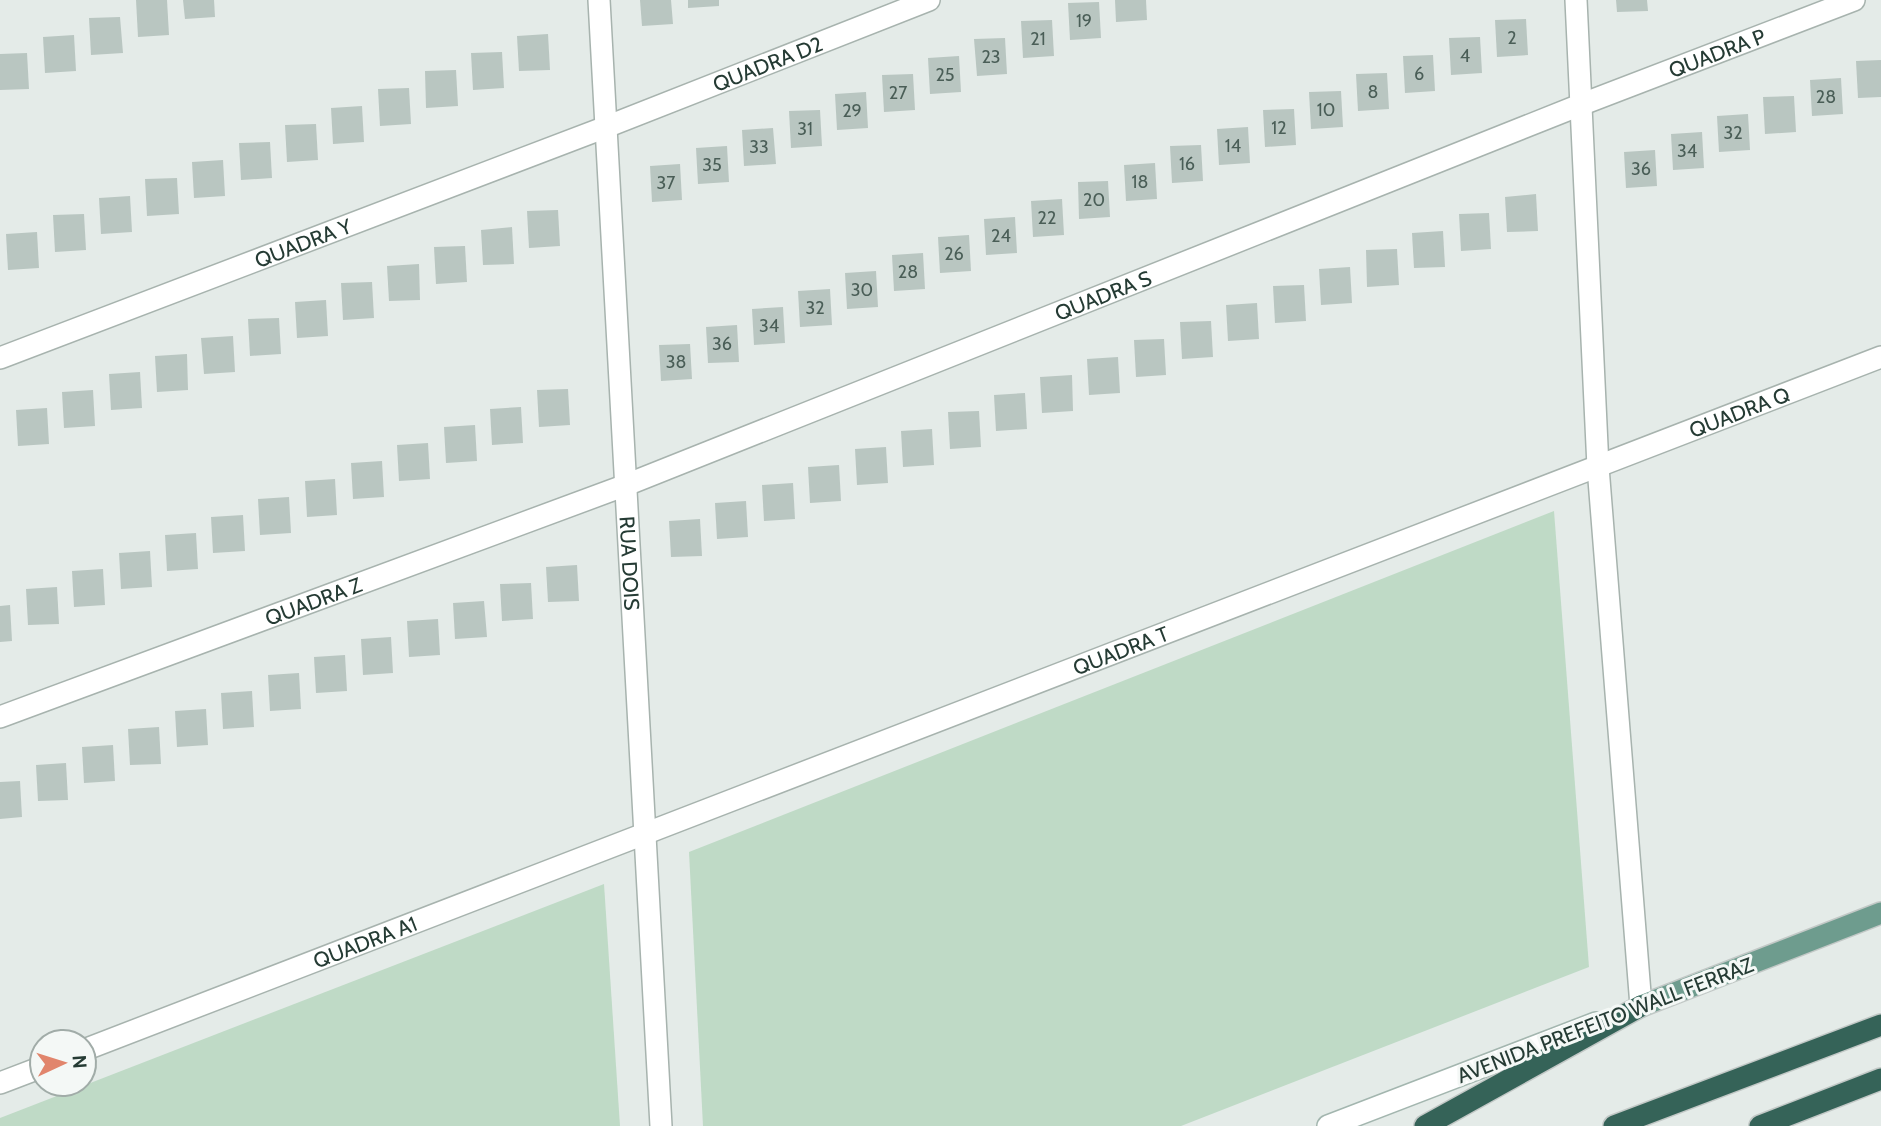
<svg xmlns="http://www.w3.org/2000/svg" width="1881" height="1126" font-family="Cabin,sans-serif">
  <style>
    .green { fill: #bfdac6 }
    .building { fill: #b9c6c1 }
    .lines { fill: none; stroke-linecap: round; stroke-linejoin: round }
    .street-casing { stroke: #a7b3ae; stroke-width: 24 }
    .secondary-casing { stroke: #a3b6af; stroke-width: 24 }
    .primary-casing { stroke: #c2c8c6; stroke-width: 24 }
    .highway-casing { stroke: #c2c8c6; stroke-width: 24 }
    .street { stroke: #fff; stroke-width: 21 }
    .secondary { stroke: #fff; stroke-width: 21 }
    .primary { stroke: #6e9c8e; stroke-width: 21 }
    .highway { stroke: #356358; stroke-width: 21 }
    .labels { text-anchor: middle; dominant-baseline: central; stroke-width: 6; stroke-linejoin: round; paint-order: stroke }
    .number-label { font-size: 18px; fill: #4a5e57 }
    .street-label { font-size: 21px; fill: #253b34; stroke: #f4f8f6 }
  </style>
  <rect width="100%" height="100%" fill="#e4ebe8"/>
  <!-- green -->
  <g class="green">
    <polygon points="1554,511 1589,967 1181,1126 703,1126 689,852"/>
    <polygon points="604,884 620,1126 0,1126 0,1118"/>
  </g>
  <!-- building -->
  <g class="building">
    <polygon points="136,0 167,0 169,35 138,37"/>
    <polygon points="183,0 214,0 215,17 185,19"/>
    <polygon points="640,0 671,0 673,24 642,26"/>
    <polygon points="688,0 719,0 719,6 688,8"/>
    <polygon points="1115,0 1146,0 1147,20 1116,22"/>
    <polygon points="1616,0 1647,0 1648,11 1617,12"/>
    <polygon points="1099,2 1101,38 1070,40 1068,3"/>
    <polygon points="120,17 123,53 91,55 89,18"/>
    <polygon points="1526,19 1528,55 1497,57 1495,20"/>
    <polygon points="1052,20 1054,56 1023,58 1021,21"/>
    <polygon points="548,34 550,70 519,71 517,36"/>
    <polygon points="74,35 76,71 45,73 43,37"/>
    <polygon points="1480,37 1482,73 1451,75 1449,38"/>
    <polygon points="1005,38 1007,74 977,76 974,39"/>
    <polygon points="502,52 504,88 473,90 471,53"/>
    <polygon points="27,53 29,89 0,90 0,54"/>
    <polygon points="1433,55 1435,91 1405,93 1403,56"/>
    <polygon points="959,56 961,92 930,94 928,58"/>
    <polygon points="1881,60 1881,97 1858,98 1856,61"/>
    <polygon points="456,70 458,106 426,108 425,71"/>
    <polygon points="1387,73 1389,109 1358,111 1356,74"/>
    <polygon points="913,74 915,110 884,112 882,75"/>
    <polygon points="1841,78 1843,114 1812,116 1810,80"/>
    <polygon points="409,88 411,124 380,126 378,89"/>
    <polygon points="1341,91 1343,127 1311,129 1309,92"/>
    <polygon points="866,92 868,128 837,130 835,94"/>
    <polygon points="1794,96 1796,132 1765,134 1763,97"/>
    <polygon points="362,106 364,142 333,144 331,108"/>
    <polygon points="1294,109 1296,145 1265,147 1263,110"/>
    <polygon points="820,110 822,146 791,148 789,111"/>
    <polygon points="1748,114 1750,150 1719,152 1717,116"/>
    <polygon points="316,124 318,160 287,162 285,125"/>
    <polygon points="1248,127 1250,163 1219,165 1217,129"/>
    <polygon points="773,128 776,164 744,166 742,130"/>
    <polygon points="1702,132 1704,168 1673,170 1671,134"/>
    <polygon points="270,142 272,178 241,180 239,143"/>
    <polygon points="1201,145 1203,181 1172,183 1170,146"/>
    <polygon points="727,146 729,182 698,184 696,148"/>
    <polygon points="1655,150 1657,186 1626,188 1624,152"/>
    <polygon points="223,160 225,196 194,198 192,162"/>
    <polygon points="1155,163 1157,199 1126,201 1124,165"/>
    <polygon points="680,164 682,200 652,202 650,166"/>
    <polygon points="177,178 179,214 147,216 145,179"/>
    <polygon points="1108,181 1110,217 1079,219 1078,182"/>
    <polygon points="1536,194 1538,231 1507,232 1505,197"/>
    <polygon points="130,196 132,232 101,234 99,198"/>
    <polygon points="1062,199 1064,235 1033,237 1031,201"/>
    <polygon points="558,210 560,246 529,248 527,211"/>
    <polygon points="1489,213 1491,249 1461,251 1459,214"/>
    <polygon points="84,214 86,250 55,252 53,215"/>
    <polygon points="1015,217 1017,253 986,255 984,219"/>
    <polygon points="512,227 514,264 483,265 481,230"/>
    <polygon points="1443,231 1445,267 1414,268 1412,233"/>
    <polygon points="37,232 39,268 8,270 6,234"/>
    <polygon points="969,235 971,271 940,273 938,237"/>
    <polygon points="465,246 467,282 436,284 434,247"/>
    <polygon points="1397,249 1399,285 1367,287 1366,250"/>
    <polygon points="923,253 925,289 894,291 892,255"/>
    <polygon points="419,264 420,300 389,301 387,266"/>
    <polygon points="1350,267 1352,303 1321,305 1319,269"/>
    <polygon points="876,271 878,307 847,309 845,273"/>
    <polygon points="372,282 374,318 343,320 341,283"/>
    <polygon points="1304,285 1306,321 1275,323 1273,286"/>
    <polygon points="830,289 832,325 800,327 798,291"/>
    <polygon points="326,300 328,336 297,338 295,302"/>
    <polygon points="1257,303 1259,339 1228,341 1226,305"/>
    <polygon points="783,307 785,343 754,345 752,309"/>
    <polygon points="279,318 281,354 250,356 248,319"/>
    <polygon points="1211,321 1213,357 1182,359 1180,322"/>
    <polygon points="737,325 739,362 708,363 706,327"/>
    <polygon points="233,336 235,372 204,374 201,338"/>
    <polygon points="1164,339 1166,375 1136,377 1134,340"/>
    <polygon points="690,344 692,379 661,381 659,345"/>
    <polygon points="187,354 188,390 157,392 155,356"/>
    <polygon points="1118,357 1120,393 1089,395 1087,359"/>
    <polygon points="140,372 142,408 111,410 109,374"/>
    <polygon points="1072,375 1073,411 1042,413 1040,377"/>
    <polygon points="568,389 570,425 539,427 537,390"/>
    <polygon points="93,390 95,426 64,428 62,392"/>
    <polygon points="1025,393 1027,429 996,431 994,395"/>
    <polygon points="521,407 523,443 492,445 490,409"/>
    <polygon points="47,408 49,444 18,446 16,410"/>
    <polygon points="979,411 981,447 950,449 948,412"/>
    <polygon points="475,425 477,461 446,463 444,427"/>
    <polygon points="932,429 934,465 903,467 901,431"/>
    <polygon points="428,443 430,479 399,481 397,445"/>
    <polygon points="886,447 888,483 857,485 855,449"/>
    <polygon points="382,461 384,497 353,499 351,463"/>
    <polygon points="839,465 841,501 810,503 808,467"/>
    <polygon points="335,479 337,515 307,517 305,481"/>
    <polygon points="793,483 795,519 764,521 762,485"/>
    <polygon points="289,497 291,533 260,535 258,499"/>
    <polygon points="746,501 748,537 717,539 715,503"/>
    <polygon points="243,515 245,551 213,553 211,517"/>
    <polygon points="700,519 702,556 671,557 669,521"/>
    <polygon points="196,533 198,569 167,571 165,535"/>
    <polygon points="150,551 152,587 121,589 119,553"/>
    <polygon points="577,565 579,601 548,602 546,567"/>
    <polygon points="103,569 105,605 74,607 72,571"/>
    <polygon points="531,583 533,619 502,621 500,584"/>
    <polygon points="57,587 59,624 28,625 26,589"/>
    <polygon points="484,601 487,637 455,639 453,603"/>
    <polygon points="10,605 12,641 0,642 0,606"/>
    <polygon points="438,619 440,655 409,657 407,621"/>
    <polygon points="391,637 393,673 363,675 361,639"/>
    <polygon points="345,655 347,691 316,693 314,657"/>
    <polygon points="299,673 301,709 270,711 268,675"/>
    <polygon points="252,691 254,727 223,729 221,693"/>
    <polygon points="206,709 208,745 177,747 175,711"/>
    <polygon points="159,727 161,764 130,765 128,729"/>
    <polygon points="113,745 115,781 84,783 82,747"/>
    <polygon points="66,763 68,800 38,801 36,765"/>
    <polygon points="20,781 22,817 0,819 0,782"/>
  </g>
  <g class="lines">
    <!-- street casing -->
    <g class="street-casing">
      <g id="street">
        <path id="s1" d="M 599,0 L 661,1126"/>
        <polyline points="1576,0 1598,467 1641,1006"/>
        <path id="s2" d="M 0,358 L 606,127 L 929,0"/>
        <path id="s3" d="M 0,717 L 626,485 L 1580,105 L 1854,0"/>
        <path id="s4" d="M 84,1050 L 1881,357"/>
        <polyline points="0,1083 42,1067"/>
      </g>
    </g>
    <!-- secondary casing -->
    <g class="secondary-casing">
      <polyline id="secondary" points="1328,1126 1596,1023"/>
    </g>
    <!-- primary casing -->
    <g class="primary-casing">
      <polyline id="primary" points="1641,1006 1881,913"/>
    </g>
    <!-- highway casing -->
    <g class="highway-casing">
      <g id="highway">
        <polyline points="1425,1126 1641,1006"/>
        <polyline points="1614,1126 1881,1025"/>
        <polyline points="1760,1126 1881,1079"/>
      </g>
    </g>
    <!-- street -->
    <use href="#street" class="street"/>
    <!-- secondary -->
    <use href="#secondary" class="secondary"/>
    <!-- primary -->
    <use href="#primary" class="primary"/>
    <!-- highway -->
    <use href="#highway" class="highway"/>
  </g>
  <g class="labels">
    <!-- number labels -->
    <g class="number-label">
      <text x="1084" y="21">19</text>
      <text x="1512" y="38">2</text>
      <text x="1038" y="39">21</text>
      <text x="1465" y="56">4</text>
      <text x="991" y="57">23</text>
      <text x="1419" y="74">6</text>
      <text x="945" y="75">25</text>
      <text x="1373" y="92">8</text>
      <text x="898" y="93">27</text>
      <text x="1826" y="97">28</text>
      <text x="1326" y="110">10</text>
      <text x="852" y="111">29</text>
      <text x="1279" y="128">12</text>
      <text x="805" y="129">31</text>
      <text x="1733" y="133">32</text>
      <text x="1233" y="146">14</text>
      <text x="759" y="147">33</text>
      <text x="1687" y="151">34</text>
      <text x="1187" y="164">16</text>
      <text x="712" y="165">35</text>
      <text x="1641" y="169">36</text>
      <text x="1140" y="182">18</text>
      <text x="666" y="183">37</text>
      <text x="1094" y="200">20</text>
      <text x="1047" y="218">22</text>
      <text x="1001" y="236">24</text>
      <text x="954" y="254">26</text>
      <text x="908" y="272">28</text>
      <text x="862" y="290">30</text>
      <text x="815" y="308">32</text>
      <text x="769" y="326">34</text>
      <text x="722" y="344">36</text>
      <text x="676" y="362">38</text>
    </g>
    <!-- street labels -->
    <g class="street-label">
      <text stroke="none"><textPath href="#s3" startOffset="1841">QUADRA P</textPath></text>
      <text stroke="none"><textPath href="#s2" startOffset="822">QUADRA D2</textPath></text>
      <text stroke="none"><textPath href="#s2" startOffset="324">QUADRA Y</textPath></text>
      <text stroke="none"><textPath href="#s3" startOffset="1181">QUADRA S</textPath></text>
      <text stroke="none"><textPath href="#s4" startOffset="1774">QUADRA Q</textPath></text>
      <text stroke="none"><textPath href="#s1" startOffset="564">RUA DOIS</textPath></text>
      <text stroke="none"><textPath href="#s3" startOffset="334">QUADRA Z</textPath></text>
      <text stroke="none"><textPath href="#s4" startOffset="1111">QUADRA T</textPath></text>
      <text stroke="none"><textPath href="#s4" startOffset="301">QUADRA A1</textPath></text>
      <text transform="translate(1605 1020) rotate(-21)">AVENIDA PREFEITO WALL FERRAZ</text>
    </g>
  </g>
  <!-- north arrow -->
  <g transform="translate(63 1063) rotate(86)"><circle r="33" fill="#f4f8f6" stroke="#a1aca8" stroke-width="2"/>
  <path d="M0-5L12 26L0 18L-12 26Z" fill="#e1856c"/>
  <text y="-10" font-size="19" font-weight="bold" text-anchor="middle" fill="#253b34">N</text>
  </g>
</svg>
